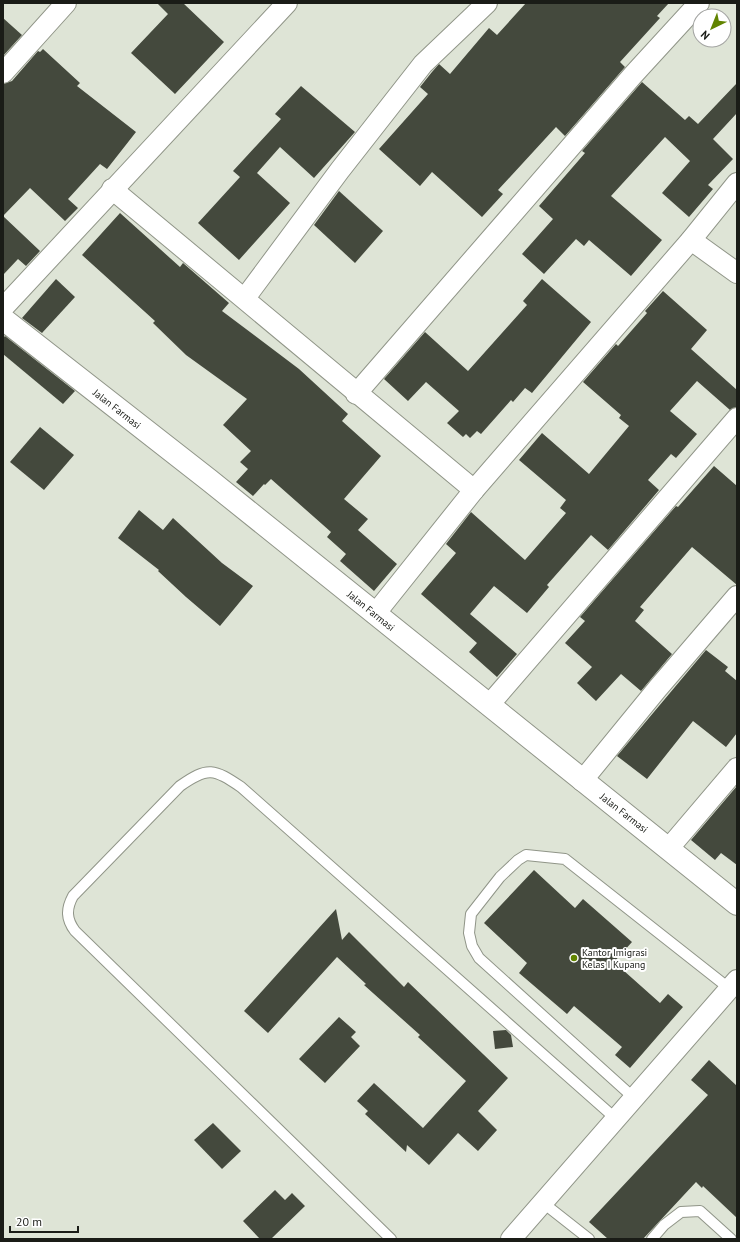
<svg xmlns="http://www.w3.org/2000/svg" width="740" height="1242" font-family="'PT Sans',sans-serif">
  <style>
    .building { fill: #44493d }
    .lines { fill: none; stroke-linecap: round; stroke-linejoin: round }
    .service-casing { stroke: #909588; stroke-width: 12 }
    .minor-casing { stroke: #909588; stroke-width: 22 }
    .tertiary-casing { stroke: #909588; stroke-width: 24 }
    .service { stroke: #fff; stroke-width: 10 }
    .minor { stroke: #fff; stroke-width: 20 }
    .tertiary { stroke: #fff; stroke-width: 22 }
    .poi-dot { fill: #618400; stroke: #fff; stroke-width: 1.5 }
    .labels { text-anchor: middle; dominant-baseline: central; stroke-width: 4; stroke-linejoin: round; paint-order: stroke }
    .street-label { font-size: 10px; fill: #1a1c17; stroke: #fff }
    .poi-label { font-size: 10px; fill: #1a1c17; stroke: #fff; text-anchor: start }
  </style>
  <rect width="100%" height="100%" fill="#dee4d6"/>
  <!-- building -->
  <g class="building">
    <polygon points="157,3 183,3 224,42 175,94 131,53 168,14"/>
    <polygon points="526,3 669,3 657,16 660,18 620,62 625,67 565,136 556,127 498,190 503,194 482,217 432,172 420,186 379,149 428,94 420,87 432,72 439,64 450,74 489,28 497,35"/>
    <polygon points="3,18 22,35 3,56"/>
    <polygon points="43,49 80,83 77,86 136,132 107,169 100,164 68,199 78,208 65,221 30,188 3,216 40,251 26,266 18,259 3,275 3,84 12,81 38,51 40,52"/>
    <polygon points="642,82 685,120 689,116 698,124 737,83 737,113 713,139 733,159 708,185 713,189 689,217 662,193 690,161 665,137 611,196 662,240 631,276 589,240 584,246 576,239 544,274 522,254 553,219 539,206 585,153 582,151"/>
    <polygon points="301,86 355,132 314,178 280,147 257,173 290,203 239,260 198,223 240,177 233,171 281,119 275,114"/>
    <polygon points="339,191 383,231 355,263 314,225"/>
    <polygon points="120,213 180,267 183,263 229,303 222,311 299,369 348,414 342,421 381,456 344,499 368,519 358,530 397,564 374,591 340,561 346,554 327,537 331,532 271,479 265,485 264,484 253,496 236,482 248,469 240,462 251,451 223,425 247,399 186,355 153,323 155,321 82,255"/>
    <polygon points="56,279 75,297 42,333 22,318"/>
    <polygon points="542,279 591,322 532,393 525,388 513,402 511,400 481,434 477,431 470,438 466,434 463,437 447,423 459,411 426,382 408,401 384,379 425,332 468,371 527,305 523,301"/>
    <polygon points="663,291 707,330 691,349 737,390 737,407 730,410 697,381 670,411 697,434 676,458 671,454 648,480 659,490 608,550 591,535 547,585 549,587 527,613 494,586 470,614 517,654 497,677 469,652 477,643 421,594 456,553 446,544 471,512 525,560 566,513 560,508 566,500 519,460 542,433 589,474 629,426 619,418 621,415 583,382 616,344 618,346 647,313 645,311"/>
    <polygon points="5,336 75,391 63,404 3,354 3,338"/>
    <polygon points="40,427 74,455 44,490 10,462"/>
    <polygon points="714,466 737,486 737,585 692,547 640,607 644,610 635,621 672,654 641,691 621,674 596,701 577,683 592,667 565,643 585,621 580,617 676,506 678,507"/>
    <polygon points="139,510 163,530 173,518 222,563 253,586 220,626 186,597 158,571 159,570 118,538"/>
    <polygon points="706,650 728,667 725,671 737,681 737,733 726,747 693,721 647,779 617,756"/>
    <polygon points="737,786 737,865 721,853 715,860 691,840"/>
    <polygon points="534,870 575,908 583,899 632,942 614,962 660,1003 668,994 683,1007 630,1068 615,1055 622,1047 574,1006 567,1014 519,973 527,963 484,923"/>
    <polygon points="336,909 342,940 349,932 404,987 408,982 508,1078 478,1111 497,1130 478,1151 458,1133 429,1165 407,1145 406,1152 365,1114 368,1111 357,1101 374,1083 423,1128 466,1081 418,1037 420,1035 364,985 366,984 337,957 268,1033 244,1011"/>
    <polygon points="339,1017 356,1032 351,1037 360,1046 325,1083 299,1059"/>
    <polygon points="506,1030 511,1035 513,1047 495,1049 493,1031"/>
    <polygon points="709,1060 737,1086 737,1218 703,1186 702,1188 696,1182 643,1239 608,1239 589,1222 708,1095 691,1080"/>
    <polygon points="213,1123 241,1151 222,1169 194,1140"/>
    <polygon points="275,1190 285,1200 292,1193 305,1206 271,1239 260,1239 243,1221"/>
  </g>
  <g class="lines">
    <!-- service casing -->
    <g class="service-casing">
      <g id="service">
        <polyline points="634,1098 479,958 472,946 469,933 471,914 500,877 518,860 526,855 565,859 730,989"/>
        <polyline points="542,1202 589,1239"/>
        <path d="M 391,1239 L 75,931 C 66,919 66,909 73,896 L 180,786 C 208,766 214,769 241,787 L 615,1118"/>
        <polyline points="652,1239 664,1225 681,1212 700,1211 731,1239"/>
      </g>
    </g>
    <!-- minor casing -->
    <g class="minor-casing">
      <g id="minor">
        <polyline points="3,73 66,3"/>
        <polyline points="112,189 474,490"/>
        <polyline points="691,240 737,273"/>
        <polyline points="245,298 340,170 423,64 487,3"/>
        <polyline points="3,308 287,3"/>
        <polyline points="356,394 633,75 699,3"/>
        <polyline points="375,614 474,490 691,240 737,183"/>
        <polyline points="489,705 737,418"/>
        <polyline points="582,781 658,688 737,596"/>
        <polyline points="669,848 737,768"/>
        <polyline points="511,1239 737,980"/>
      </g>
    </g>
    <!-- tertiary casing -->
    <g class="tertiary-casing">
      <polyline id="tertiary" points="3,319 209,480 737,904"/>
    </g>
    <!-- service -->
    <use href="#service" class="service"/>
    <!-- minor -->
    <use href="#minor" class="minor"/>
    <!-- tertiary -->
    <use href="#tertiary" class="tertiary"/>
  </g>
  <!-- markers -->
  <circle class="poi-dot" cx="574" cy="958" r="4"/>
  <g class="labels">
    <!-- street labels -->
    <g class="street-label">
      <text transform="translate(117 409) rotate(38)">Jalan Farmasi</text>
      <text transform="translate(371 611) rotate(39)">Jalan Farmasi</text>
      <text transform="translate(624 813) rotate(38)">Jalan Farmasi</text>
    </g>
    <!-- poi labels -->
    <g class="poi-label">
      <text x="582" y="952">Kantor Imigrasi<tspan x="582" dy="12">Kelas I Kupang</tspan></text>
    </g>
  </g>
  <!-- border -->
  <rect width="740" height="1242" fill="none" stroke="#1a1c17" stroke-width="8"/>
  <!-- north arrow -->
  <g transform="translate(712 28) rotate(223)"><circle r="19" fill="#ffffff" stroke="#a3a4a2"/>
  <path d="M0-3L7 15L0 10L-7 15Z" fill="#618400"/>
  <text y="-6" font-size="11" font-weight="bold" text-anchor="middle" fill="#1a1c17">N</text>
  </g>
  <!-- scale -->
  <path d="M10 1226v6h68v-6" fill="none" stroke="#1a1c17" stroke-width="2"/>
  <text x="16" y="1226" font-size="12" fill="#1a1c17" stroke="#ffffff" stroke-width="3" paint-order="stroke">20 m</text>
</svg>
